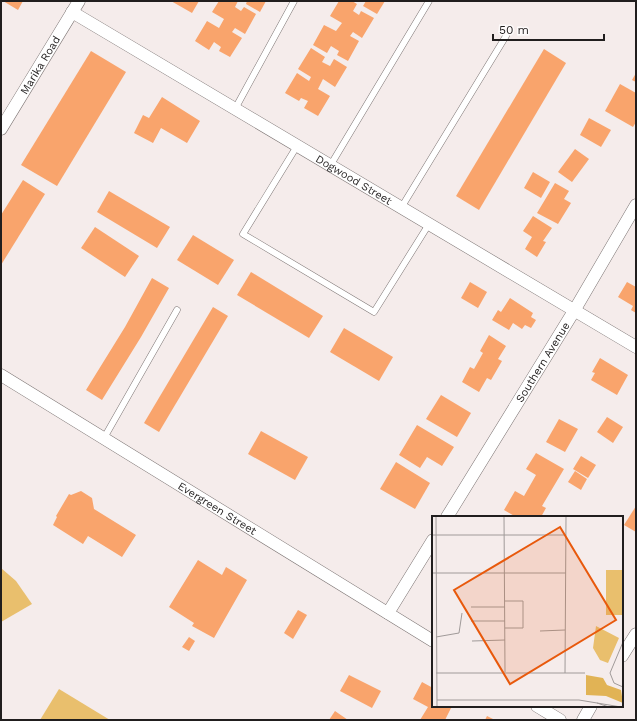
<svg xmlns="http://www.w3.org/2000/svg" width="637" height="721" font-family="'Work Sans',sans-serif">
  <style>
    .green { fill: #e9bf6d }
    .building { fill: #f9a46c }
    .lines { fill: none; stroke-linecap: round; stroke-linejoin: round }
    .service-casing { stroke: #7d7574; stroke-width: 7 }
    .minor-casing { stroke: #7d7574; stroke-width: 13 }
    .service { stroke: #fff; stroke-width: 6 }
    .minor { stroke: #fff; stroke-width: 12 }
    .labels { text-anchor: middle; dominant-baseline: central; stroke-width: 3; stroke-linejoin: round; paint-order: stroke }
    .street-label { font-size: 11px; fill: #211e1e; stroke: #fefbfb }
    .inset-road { fill: none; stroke: #a09a99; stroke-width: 1 }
    .view { fill: #e8590c; fill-opacity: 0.15; stroke: #e8590c; stroke-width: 2 }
    .inset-edge { fill: none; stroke: #211e1e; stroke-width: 2 }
  </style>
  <rect width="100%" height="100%" fill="#f5eceb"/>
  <!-- green -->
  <g class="green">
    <polygon points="1,568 16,581 32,604 1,622"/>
    <polygon points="59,689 110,720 40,720"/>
  </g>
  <!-- building -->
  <g class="building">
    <polygon points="3,1 23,1 18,10"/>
    <polygon points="171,1 199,1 192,13"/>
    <polygon points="219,1 238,1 235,7 241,11 244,7 256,14 245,34 235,28 232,32 242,38 230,57 219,51 221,47 214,42 209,50 195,41 207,21 219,28 224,19 212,12"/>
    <polygon points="247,1 266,1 260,12 246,4"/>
    <polygon points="339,1 352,1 357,4 353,11 359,15 361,11 374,18 362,38 353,32 350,36 359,41 348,61 337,55 339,51 331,46 327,53 313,45 324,25 336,31 342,23 330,16"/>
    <polygon points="366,1 385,1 377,14 363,6"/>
    <polygon points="311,48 325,57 322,62 330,66 334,59 347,67 335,87 323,79 318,89 330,96 318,116 304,108 308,101 301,98 299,101 285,93 297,73 309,81 311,77 298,69"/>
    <polygon points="544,49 566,63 479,210 456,196"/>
    <polygon points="91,51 126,72 57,186 21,165"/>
    <polygon points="636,73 636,82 632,80"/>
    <polygon points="620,84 636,93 636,122 633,127 605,111"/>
    <polygon points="162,97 200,121 187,143 161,128 153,143 134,133 143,115 149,118"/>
    <polygon points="589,118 611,130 601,147 580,135"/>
    <polygon points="575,149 589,159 572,182 558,172"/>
    <polygon points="533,172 550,182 541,198 524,188"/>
    <polygon points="23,180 45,194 1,265 1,215"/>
    <polygon points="555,183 569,191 564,199 571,203 558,224 537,213"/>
    <polygon points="109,191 170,227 157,248 97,212"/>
    <polygon points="533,216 552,228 543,241 546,242 537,257 525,249 532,237 523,231"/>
    <polygon points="95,227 139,256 125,277 81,248"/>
    <polygon points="193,235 234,260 218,285 177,260"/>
    <polygon points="251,272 323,316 309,338 237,295"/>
    <polygon points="152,278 169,288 141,337 102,400 86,390 125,327"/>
    <polygon points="470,282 487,292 478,308 461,298"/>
    <polygon points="627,282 636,287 636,313 631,310 633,306 618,297"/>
    <polygon points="510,298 533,313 531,317 536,320 531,328 525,325 522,329 513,323 509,330 492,320 498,310 501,312"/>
    <polygon points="213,307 228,316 159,432 144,423"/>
    <polygon points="344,328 393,357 379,381 330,352"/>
    <polygon points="489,335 506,346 498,359 502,361 491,380 487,378 479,392 462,382 470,367 474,369 483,353 480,351"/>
    <polygon points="600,358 628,375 617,395 591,380 595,373 592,372"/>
    <polygon points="441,395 471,413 457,437 426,419"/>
    <polygon points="607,417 623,427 613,443 597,432"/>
    <polygon points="559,419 578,429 565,452 546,442"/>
    <polygon points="417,425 454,447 442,466 427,457 420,468 399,455"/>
    <polygon points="261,431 308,457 295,480 248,454"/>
    <polygon points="536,453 564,469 542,506 546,508 541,517 516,517 504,510 515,491 524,496 536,475 526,469"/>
    <polygon points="581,456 596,465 588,478 573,469"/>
    <polygon points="396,462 430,483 415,509 380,489"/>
    <polygon points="575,471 587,479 581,490 568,482"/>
    <polygon points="81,491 92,498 94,509 136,535 122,557 88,536 83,544 53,525 57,517 56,516 69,494 71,495"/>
    <polygon points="636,506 636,532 624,525"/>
    <polygon points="198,560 222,575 226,567 247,580 214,638 192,626 194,623 169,607"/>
    <polygon points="298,610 307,615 293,639 284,633"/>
    <polygon points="189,637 195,641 189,651 182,647"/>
    <polygon points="349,675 381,691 372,708 340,691"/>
    <polygon points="422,682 433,688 433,706 452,706 445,720 420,720 428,707 413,699"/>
    <polygon points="335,711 348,720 329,720"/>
    <polygon points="487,716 495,720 485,720"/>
  </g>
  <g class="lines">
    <!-- service casing -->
    <g class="service-casing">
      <g id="service">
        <polyline points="235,109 294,1"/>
        <polyline points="297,146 243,234 374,312 429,224"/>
        <polyline points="330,166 429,1"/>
        <polyline points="401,208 506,36"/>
        <polyline points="104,438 177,310"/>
      </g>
    </g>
    <!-- minor casing -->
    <g class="minor-casing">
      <g id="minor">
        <path id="s1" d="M 72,12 L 636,347"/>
        <path id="s2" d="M 1,129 L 79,1"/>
        <path id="s3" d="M 1,375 L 433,641"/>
        <path id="s4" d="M 447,517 L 574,311 L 636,205"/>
        <polyline points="388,613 433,540"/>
        <polyline points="622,656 636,634"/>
        <polyline points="537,706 560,720"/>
        <polyline points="583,720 591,706"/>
      </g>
    </g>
    <!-- service -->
    <use href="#service" class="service"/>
    <!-- minor -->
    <use href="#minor" class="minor"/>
  </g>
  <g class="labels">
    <!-- street labels -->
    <g class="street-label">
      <text stroke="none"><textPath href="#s2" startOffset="75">Marika Road</textPath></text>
      <text stroke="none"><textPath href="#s1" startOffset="328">Dogwood Street</textPath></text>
      <text stroke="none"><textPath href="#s4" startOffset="182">Southern Avenue</textPath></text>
      <text stroke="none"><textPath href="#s3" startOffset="254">Evergreen Street</textPath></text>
    </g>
  </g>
  <!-- overview -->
  <g transform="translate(432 516)">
    <rect width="191" height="191" fill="#f5eceb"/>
    <path d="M 174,54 L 191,54 L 191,99 L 174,99 ZM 164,110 L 187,122 L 176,147 L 168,144 L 161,132 Z" fill="#e9bf6d"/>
    <path d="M 154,159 L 171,162 L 175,169 L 189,174 L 191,187 L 174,180 L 154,179 Z" fill="#e1b355"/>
    <path class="inset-road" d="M 4,0 L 5,191M 72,0 L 73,156M 0,19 L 134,19M 0,57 L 134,57M 39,91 L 73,91M 39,105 L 73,105M 73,112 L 91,112 L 91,85 L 73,85M 108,115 L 133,114M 4,121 L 27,117 L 30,97M 40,125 L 73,124M 191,126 L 178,157 L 182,167 L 191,171M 4,157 L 153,157M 133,157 L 134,0M 5,184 L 147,184 L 189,191M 165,187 L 177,191"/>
    <path class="view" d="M 128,11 L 184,104 L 78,168 L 22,74 Z"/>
    <rect width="191" height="191" class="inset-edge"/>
  </g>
  <!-- border -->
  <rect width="637" height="721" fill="none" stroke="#211e1e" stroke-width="4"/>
  <!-- scale -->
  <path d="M493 34v6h111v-6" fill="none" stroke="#211e1e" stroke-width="2"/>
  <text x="499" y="34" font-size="12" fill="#211e1e" stroke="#fefbfb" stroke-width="3" paint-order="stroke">50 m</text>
</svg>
